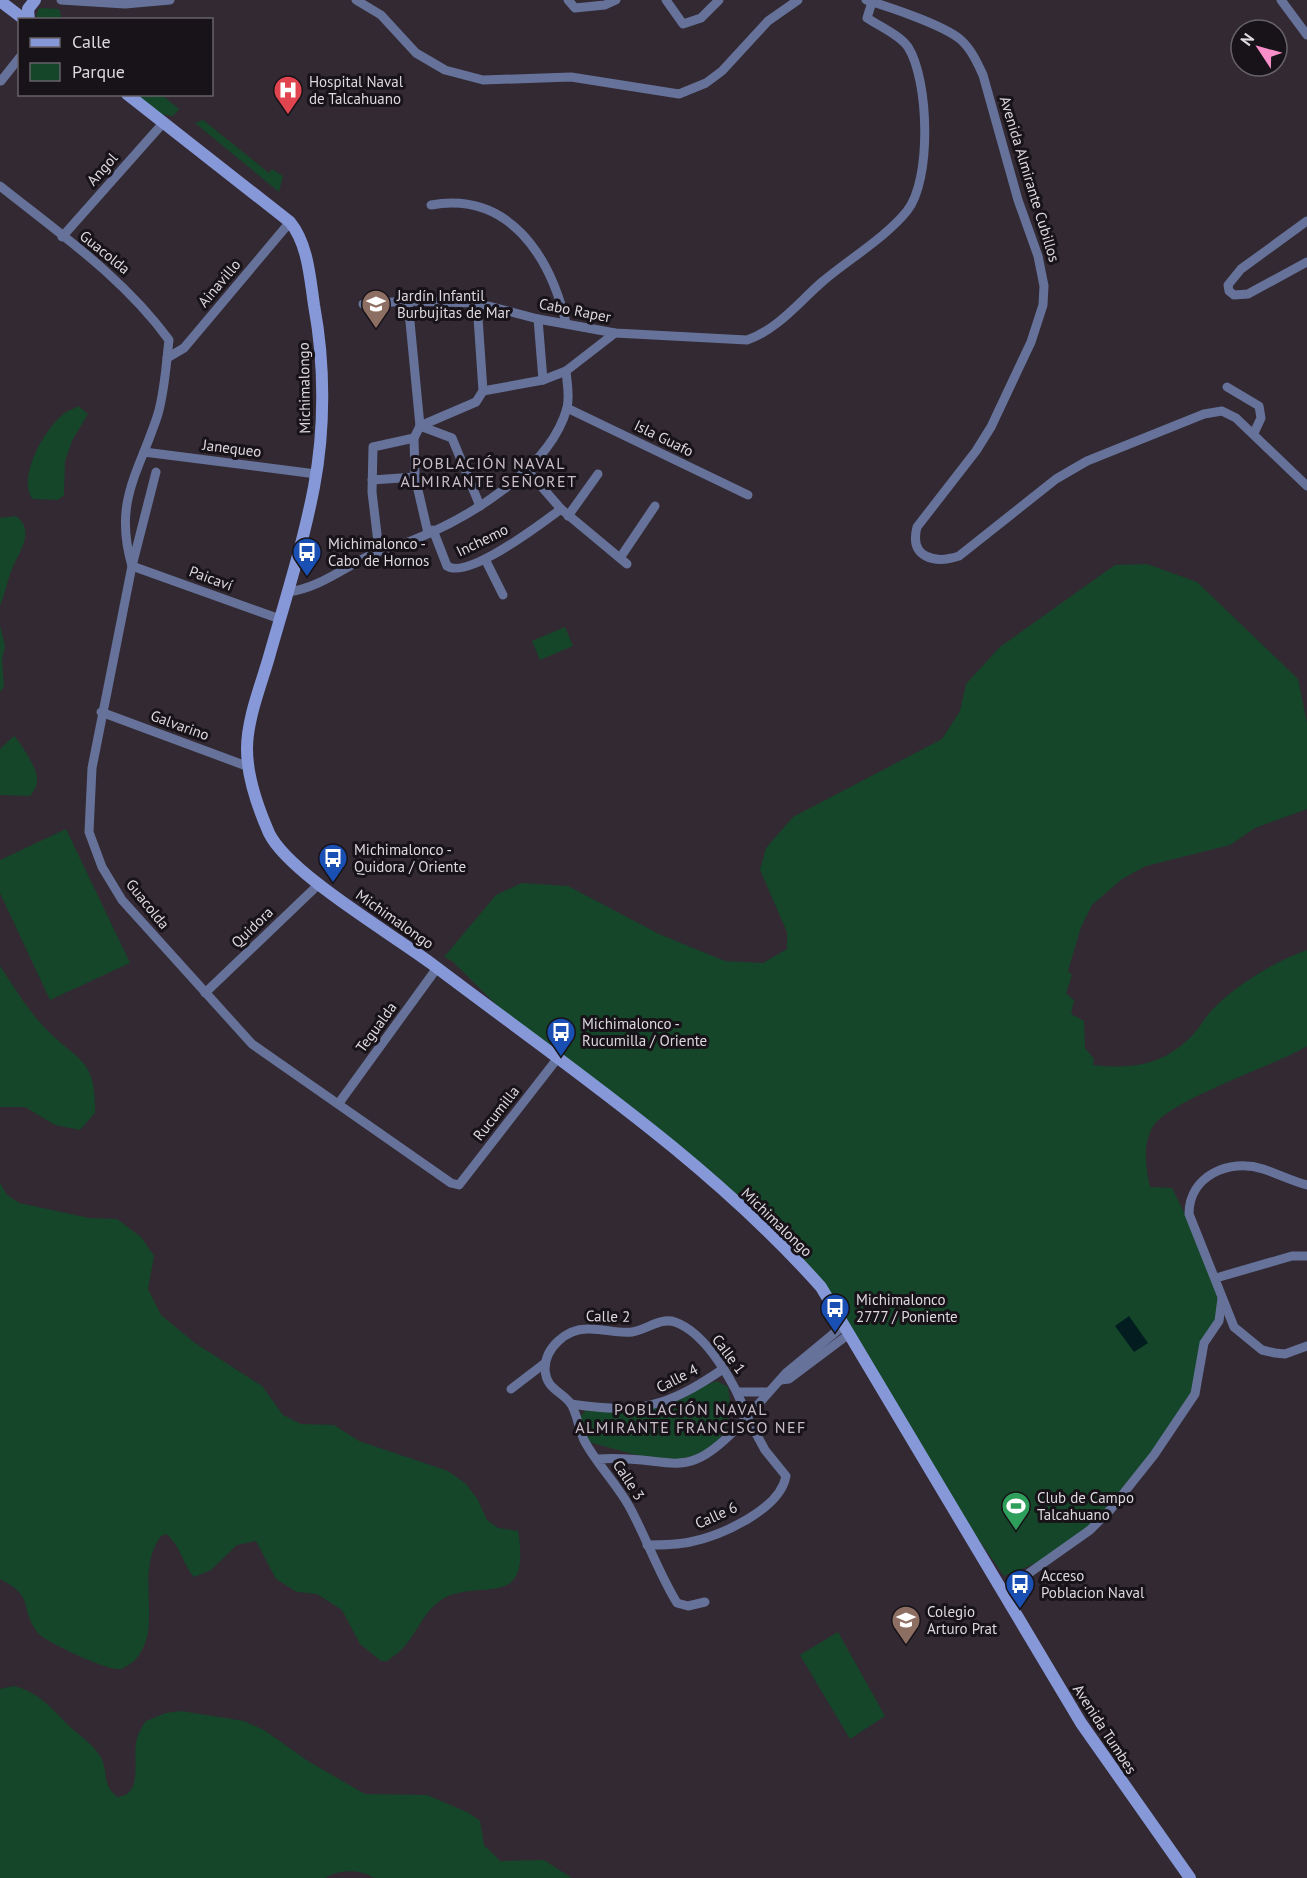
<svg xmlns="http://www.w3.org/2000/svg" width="1307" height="1878" font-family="'PT Sans',sans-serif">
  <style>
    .green { fill: #154629 }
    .water { fill: #031c20 }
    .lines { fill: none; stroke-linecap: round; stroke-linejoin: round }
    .minor { stroke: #667299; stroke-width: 9 }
    .secondary { stroke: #8698d8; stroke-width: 12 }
    .labels { text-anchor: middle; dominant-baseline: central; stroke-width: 6; stroke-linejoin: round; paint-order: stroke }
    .poi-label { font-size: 15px; fill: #ded8df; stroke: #171318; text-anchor: start }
    .street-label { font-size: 15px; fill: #ded8df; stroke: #171318 }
    .neighbourhood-label { font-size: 16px; letter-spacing: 1.5px; fill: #c9bdca; stroke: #171318 }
  </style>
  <rect width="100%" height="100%" fill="#322933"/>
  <!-- green -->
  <g class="green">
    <polygon points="39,8 59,9 62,19 41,19 36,16"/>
    <polygon points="134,95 162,95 179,109 173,116 159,114"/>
    <polygon points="203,120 269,173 272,169 283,176 279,192 195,123"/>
    <path d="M 78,406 L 88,414 L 72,441 L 65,461 L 64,495 L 58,500 L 33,499 C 16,478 46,426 65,413 C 69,410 74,409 78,406 Z"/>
    <path d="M 16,516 C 36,531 19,552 12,569 C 7,581 5,594 0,606 L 0,518 Z"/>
    <path d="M 1147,564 L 1197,582 L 1298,679 L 1307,723 L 1307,809 L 1255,828 L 1230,845 L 1146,866 L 1122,879 L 1092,905 L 1081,927 L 1068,971 L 1072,975 L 1066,993 L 1074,1000 L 1071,1014 L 1084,1021 L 1085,1048 L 1094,1059 L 1093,1065 C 1135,1070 1168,1064 1197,1030 C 1203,1022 1209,1012 1217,1005 C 1241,982 1276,961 1307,950 L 1307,1046 C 1275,1066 1167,1100 1152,1128 C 1142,1147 1146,1168 1150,1187 L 1172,1188 L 1205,1255 L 1218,1297 L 1217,1316 L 1188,1405 L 1090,1530 L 1049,1558 L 1004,1576 L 932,1472 L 821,1287 L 716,1185 L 528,1036 L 452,961 L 444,957 L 496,895 L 522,883 L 568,886 L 659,934 L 725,961 L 763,963 L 787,949 L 787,932 L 760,870 L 766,848 L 793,817 L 942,739 L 960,711 L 966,684 L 1000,647 L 1115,565 Z"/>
    <polygon points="0,625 5,646 2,660 4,687 0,692"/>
    <polygon points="565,627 573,646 540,660 532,641"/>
    <path d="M 14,736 C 21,743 37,769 37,778 C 38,785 34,791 30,796 L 0,795 L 0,749 Z"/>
    <polygon points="66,829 130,963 50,1000 0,893 0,860"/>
    <path d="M 0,966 C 14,987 27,1009 44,1027 C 76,1061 97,1057 95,1113 L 80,1130 L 55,1125 L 25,1107 L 0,1107 Z"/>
    <path d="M 0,1183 L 7,1195 L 19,1203 L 89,1218 L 117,1219 L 141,1237 L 154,1256 L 148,1289 L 161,1315 L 195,1343 L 262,1386 L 283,1415 L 301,1424 L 334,1425 L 359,1441 L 448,1471 L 466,1484 L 478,1500 L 487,1520 L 498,1528 L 518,1531 C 533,1619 472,1572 436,1604 C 422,1616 415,1636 402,1649 C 398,1654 392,1656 388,1661 L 381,1661 L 360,1644 L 342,1610 L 317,1594 L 297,1592 L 276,1579 L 256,1541 L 237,1545 L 211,1570 L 194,1577 C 182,1563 181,1546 166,1534 L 161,1536 C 132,1575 167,1629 133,1662 C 130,1664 124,1668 121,1669 C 109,1672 44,1641 38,1633 C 18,1607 37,1598 0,1579 Z"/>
    <path d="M 717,1381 L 728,1387 C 732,1407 731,1428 715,1443 C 680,1474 633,1453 592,1443 L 587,1439 L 579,1418 L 586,1410 C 617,1414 650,1414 679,1400 C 692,1395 704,1384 717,1381 Z"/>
    <polygon points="838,1632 885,1716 850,1739 800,1655"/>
    <path d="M 14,1686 C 37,1692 50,1706 66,1723 C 77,1734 91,1742 100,1756 C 110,1773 100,1782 117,1797 C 143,1796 133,1760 136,1743 C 137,1736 141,1728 146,1721 L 166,1713 L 181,1711 L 244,1721 L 264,1730 L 308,1761 L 365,1794 L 427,1795 L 469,1813 L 480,1821 L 484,1845 L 500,1861 L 544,1860 L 572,1878 L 374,1878 C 361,1869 339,1869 325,1878 L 0,1878 L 0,1689 Z"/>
  </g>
  <!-- water -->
  <polygon class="water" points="1129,1316 1148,1343 1134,1352 1115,1326"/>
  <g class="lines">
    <!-- minor -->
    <g class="minor">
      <polyline points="61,0 125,4 170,0"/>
      <polyline points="356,0 381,15 416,53 445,70 483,80 571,77 679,94 706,83 722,71 768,21 798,0"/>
      <polyline points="568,0 575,8 605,5 616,0"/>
      <polyline points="666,0 683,24 701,18 719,0"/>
      <path d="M 866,0 C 889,7 944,25 961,40 C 971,49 977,62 983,75 L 1018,200 L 1038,256 L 1044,286 L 1043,305 L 1031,342 L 991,427 L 976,451 L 917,527 C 909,558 935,564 959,556 L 1056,479 L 1087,461 L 1204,414 L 1222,411 L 1236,418 L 1307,486"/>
      <polyline points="1281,0 1307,35"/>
      <polyline points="1,81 20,57"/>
      <path d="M 0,186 C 59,233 124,278 169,340 C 166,365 165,389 158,414 C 139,473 113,501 132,566 L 280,619"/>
      <path d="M 431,205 C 509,191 550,256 566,323"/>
      <polyline points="1307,221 1241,269 1228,285 1229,291 1234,295 1248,294 1307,262"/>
      <polyline points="62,237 164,122"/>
      <polyline points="408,301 420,426 452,438 480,506"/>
      <path d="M 363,304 L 408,301 L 477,303 L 538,319 L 615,333 L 747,340 C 777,330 799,302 822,282 C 849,259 885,238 907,211 C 932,180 929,80 908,47 C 900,35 879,26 867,18 L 872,2"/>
      <polyline points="538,319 543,380"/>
      <polyline points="167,358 184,348 290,222"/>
      <polyline points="1227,387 1259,406 1261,418 1254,433"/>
      <polyline points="483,391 543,380 566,371 615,333"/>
      <polyline points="567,408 748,495"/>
      <polyline points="414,438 415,477 428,533"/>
      <polyline points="144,452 316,474"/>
      <polyline points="527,470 561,509 627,564"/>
      <polyline points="156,472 132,566 92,768 89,832 102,867 122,900 252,1044 451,1183 459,1185 557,1059"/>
      <polyline points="372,480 415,477"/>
      <polyline points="568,516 598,474"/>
      <path d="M 433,530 L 447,566 C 468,580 542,523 561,509"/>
      <polyline points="379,551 372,492 373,447 414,438 420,426 476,402 483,391 477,303"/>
      <polyline points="620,558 655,506"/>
      <polyline points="485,559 503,595"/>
      <path d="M 288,592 C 322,588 349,563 380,551 C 390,547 401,545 411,541 C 467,519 550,470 567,408 C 570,396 567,383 566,371"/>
      <polyline points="101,712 249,767"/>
      <polyline points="205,993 319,884"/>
      <polyline points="339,1103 437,968"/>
      <path d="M 1307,1185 C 1292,1181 1278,1174 1263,1169 C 1229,1158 1189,1176 1189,1214 L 1234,1327 L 1262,1350 L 1275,1353 L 1285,1354 L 1307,1346"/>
      <polyline points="1216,1278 1292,1256 1307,1256"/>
      <polyline points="781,1380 789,1379 849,1334"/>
      <polyline points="511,1389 545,1363"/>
      <polyline points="739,1392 767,1392"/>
      <path d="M 571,1404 C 639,1414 666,1408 723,1369"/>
      <path d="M 598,1459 C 677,1454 683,1489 747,1417 C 737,1387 707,1333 675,1322 C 661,1317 646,1330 632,1332 C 617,1334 602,1328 587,1329 C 566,1329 545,1348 545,1369 C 546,1390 562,1391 571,1404 C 577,1413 579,1431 585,1442 C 597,1464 616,1483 629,1506 C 646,1537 658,1572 677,1603 L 688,1606 L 705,1602"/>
      <path d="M 647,1545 C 661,1545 676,1545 690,1542 C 720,1536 780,1510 786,1476 L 765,1450 L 747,1417 L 786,1373 L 844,1325"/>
      <polyline points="1002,1592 1090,1530 1111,1509 1154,1455 1195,1394 1204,1343 1219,1321 1222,1298"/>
    </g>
    <!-- secondary -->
    <g class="secondary">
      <polyline points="0,1 25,20"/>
      <polyline points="29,20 28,9 35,0"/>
      <path d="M 127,94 L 290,222 C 308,244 310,278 314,305 C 325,364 325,429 314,487 C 303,544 285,601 269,657 C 261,685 247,719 247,749 C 247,776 258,808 269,833 C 288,873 392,934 432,964 C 565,1065 709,1161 821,1287 L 1081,1723 L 1190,1878"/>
    </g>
  </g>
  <!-- icons -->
  <defs>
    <g id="hospital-pin" transform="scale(1.5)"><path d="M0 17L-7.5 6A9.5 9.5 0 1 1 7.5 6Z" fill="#e0444e" stroke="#171318"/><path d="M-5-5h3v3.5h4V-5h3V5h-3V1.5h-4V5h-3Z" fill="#fff"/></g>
    <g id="school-pin" transform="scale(1.5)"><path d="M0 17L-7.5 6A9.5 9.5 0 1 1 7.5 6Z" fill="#8d6e63" stroke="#171318"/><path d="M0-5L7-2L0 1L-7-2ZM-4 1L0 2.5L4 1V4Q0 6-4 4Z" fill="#fff"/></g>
    <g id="bus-pin" transform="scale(1.5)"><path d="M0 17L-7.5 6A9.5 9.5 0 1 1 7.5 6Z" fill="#1a4fb4" stroke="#171318"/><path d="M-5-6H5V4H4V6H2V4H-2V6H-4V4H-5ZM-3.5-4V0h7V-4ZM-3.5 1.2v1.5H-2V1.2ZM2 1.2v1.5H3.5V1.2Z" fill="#fff"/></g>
    <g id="stadium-pin" transform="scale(1.5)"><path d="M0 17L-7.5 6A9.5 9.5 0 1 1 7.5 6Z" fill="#2e9e5b" stroke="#171318"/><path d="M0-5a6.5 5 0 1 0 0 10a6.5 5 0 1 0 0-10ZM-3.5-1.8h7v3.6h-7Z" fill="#fff"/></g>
  </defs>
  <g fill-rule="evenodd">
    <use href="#hospital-pin" x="288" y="90"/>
    <use href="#school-pin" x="376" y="304"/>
    <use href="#bus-pin" x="307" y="552"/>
    <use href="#bus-pin" x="333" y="858"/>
    <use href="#bus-pin" x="561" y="1032"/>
    <use href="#bus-pin" x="835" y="1308"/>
    <use href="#stadium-pin" x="1016" y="1506"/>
    <use href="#bus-pin" x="1020" y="1584"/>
    <use href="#school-pin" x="906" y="1620"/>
  </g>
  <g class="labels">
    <!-- poi labels -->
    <g class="poi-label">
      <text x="309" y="81">Hospital Naval<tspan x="309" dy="17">de Talcahuano</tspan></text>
      <text x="397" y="295">Jardín Infantil<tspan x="397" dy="17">Burbujitas de Mar</tspan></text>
      <text x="328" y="543">Michimalonco -<tspan x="328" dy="17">Cabo de Hornos</tspan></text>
      <text x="354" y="849">Michimalonco -<tspan x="354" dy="17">Quidora / Oriente</tspan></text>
      <text x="582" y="1023">Michimalonco -<tspan x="582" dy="17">Rucumilla / Oriente</tspan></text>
      <text x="856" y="1299">Michimalonco<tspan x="856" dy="17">2777 / Poniente</tspan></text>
      <text x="1037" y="1497">Club de Campo<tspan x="1037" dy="17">Talcahuano</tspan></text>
      <text x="1041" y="1575">Acceso<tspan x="1041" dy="17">Poblacion Naval</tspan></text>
      <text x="927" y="1611">Colegio<tspan x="927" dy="17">Arturo Prat</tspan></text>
    </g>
    <!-- street labels -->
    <g class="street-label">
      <text transform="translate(102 169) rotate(-49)">Angol</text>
      <text transform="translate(1030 179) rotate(73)">Avenida Almirante Cubillos</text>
      <text transform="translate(105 252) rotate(39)">Guacolda</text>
      <text transform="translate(219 283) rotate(-50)">Ainavillo</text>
      <text transform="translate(575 310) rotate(11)">Cabo Raper</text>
      <text transform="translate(304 388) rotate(-91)">Michimalongo</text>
      <text transform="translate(664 438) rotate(26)">Isla Guafo</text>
      <text transform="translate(232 448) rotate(7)">Janequeo</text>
      <text transform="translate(482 540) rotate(-26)">Inchemo</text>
      <text transform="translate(211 578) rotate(20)">Paicaví</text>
      <text transform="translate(180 725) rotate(20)">Galvarino</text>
      <text transform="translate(148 904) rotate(51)">Guacolda</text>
      <text transform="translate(395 919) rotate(35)">Michimalongo</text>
      <text transform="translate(252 927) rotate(-44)">Quidora</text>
      <text transform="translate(376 1027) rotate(-54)">Tegualda</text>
      <text transform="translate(496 1113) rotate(-52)">Rucumilla</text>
      <text transform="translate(777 1222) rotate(44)">Michimalongo</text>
      <text transform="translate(608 1316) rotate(1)">Calle 2</text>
      <text transform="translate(729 1354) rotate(53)">Calle 1</text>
      <text transform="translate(677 1378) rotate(-27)">Calle 4</text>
      <text transform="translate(629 1480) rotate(57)">Calle 3</text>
      <text transform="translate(716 1515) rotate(-24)">Calle 6</text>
      <text transform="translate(1105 1729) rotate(57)">Avenida Tumbes</text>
    </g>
    <!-- neighbourhood labels -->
    <g class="neighbourhood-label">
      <text x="489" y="463">POBLACIÓN NAVAL<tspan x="489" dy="18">ALMIRANTE SEÑORET</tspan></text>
      <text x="691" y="1409">POBLACIÓN NAVAL<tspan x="691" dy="18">ALMIRANTE FRANCISCO NEF</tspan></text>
    </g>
  </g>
  <!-- legend -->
  <rect x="18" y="18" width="195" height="78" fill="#171318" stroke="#676268" stroke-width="1.5"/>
  <rect x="30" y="38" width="30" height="9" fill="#8698d8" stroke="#676268" stroke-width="1.5"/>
  <text x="72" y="48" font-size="18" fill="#ded8df">Calle</text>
  <rect x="30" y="63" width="30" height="18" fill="#154629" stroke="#676268" stroke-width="1.5"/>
  <text x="72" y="78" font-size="18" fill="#ded8df">Parque</text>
  <!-- north arrow -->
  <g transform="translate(1259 48) rotate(306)"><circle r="28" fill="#171318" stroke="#676268" stroke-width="1.5"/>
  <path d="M0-4.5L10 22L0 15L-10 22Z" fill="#f98fca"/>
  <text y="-9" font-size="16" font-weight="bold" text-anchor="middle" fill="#ded8df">N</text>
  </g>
</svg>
